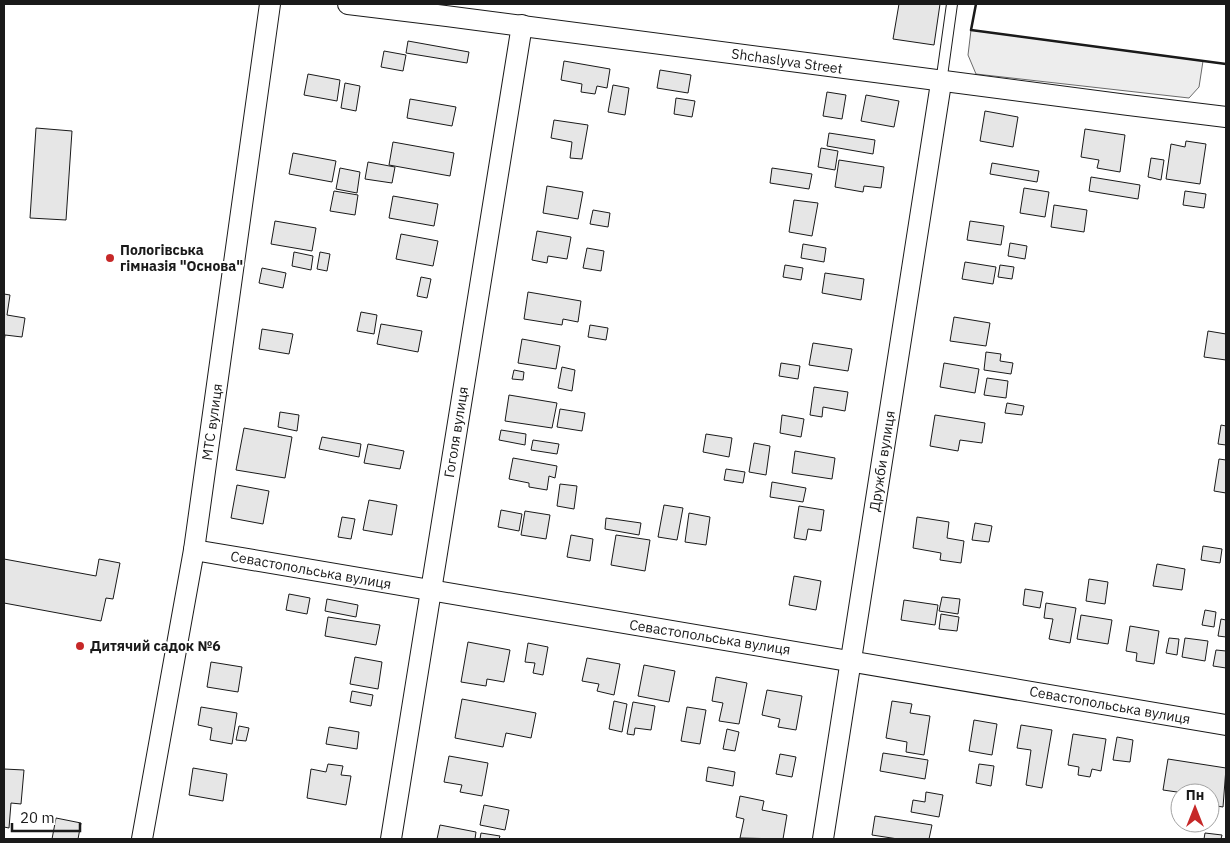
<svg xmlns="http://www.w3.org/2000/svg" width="1230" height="843" font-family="'IBM Plex Sans',sans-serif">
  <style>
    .built { fill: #ededed; stroke: #6a6a6a }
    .building { fill: #e6e6e6; stroke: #1a1a1a }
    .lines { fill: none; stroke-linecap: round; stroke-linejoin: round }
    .service-casing { stroke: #1a1a1a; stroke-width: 12 }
    .minor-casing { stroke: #1a1a1a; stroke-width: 22 }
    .service { stroke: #fff; stroke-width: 10 }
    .minor { stroke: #fff; stroke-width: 20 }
    .wall { stroke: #1a1a1a; stroke-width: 2.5 }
    .poi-dot { fill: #c62828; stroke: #fff; stroke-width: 2 }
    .labels { text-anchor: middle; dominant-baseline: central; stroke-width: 4; stroke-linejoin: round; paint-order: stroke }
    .street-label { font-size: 14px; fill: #1a1a1a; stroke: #fff }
    .poi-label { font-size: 14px; font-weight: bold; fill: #1a1a1a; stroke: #fff; text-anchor: start }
  </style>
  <rect width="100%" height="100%" fill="#fff"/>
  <!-- built -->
  <polygon class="built" points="971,30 1203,61 1199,87 1189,98 976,74 968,55"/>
  <!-- building -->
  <g class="building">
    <polygon points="899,4 940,4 934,45 893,39"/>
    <polygon points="408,41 469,52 467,63 406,53"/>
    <polygon points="384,51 406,55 403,71 381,67"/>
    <polygon points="564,61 610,69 607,88 597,86 595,94 581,92 582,84 561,80"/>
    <polygon points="660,70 691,75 688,93 657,88"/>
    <polygon points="308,74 340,80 337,101 304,95"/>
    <polygon points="345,83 360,86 356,111 341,108"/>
    <polygon points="613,85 629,88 625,115 608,112"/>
    <polygon points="827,92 846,95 842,119 823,116"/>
    <polygon points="866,95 899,101 894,127 861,121"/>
    <polygon points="676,98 695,101 692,117 674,114"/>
    <polygon points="410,99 456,107 452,126 407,118"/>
    <polygon points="985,111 1018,117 1013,147 980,141"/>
    <polygon points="554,120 588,125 582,159 570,158 572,142 551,138"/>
    <polygon points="36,128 72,131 66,220 30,218"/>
    <polygon points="1085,129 1125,135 1120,172 1097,168 1099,160 1081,157"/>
    <polygon points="829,133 875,140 873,154 827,146"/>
    <polygon points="1186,141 1206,144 1200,184 1166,179 1171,144 1185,147"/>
    <polygon points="393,142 454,153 450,176 389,165"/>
    <polygon points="821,148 838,151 835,170 818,167"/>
    <polygon points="293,153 336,161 332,182 289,174"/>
    <polygon points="1151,158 1164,160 1161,180 1148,177"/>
    <polygon points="839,160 884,167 881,188 864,186 863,192 835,187"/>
    <polygon points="368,162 395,167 392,183 365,179"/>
    <polygon points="992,163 1039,171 1037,182 990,174"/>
    <polygon points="340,168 360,172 357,193 336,189"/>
    <polygon points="772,168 812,174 809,189 770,183"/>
    <polygon points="1091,177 1140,185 1138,199 1089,191"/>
    <polygon points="547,186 583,192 578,219 543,213"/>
    <polygon points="1024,188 1049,192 1045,217 1020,213"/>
    <polygon points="334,191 358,195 355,215 330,211"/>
    <polygon points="1185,191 1206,194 1204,208 1183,205"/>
    <polygon points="393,196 438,204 434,226 389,218"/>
    <polygon points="794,200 818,203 812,236 789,232"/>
    <polygon points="1054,205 1087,210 1084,232 1051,227"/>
    <polygon points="593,210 610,213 608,227 590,224"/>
    <polygon points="275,221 316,228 312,251 271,244"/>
    <polygon points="970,221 1004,226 1001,245 967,240"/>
    <polygon points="537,231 571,237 567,259 548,256 547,263 532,260"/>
    <polygon points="401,234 438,241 433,266 396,259"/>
    <polygon points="1010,243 1027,246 1025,259 1008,256"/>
    <polygon points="803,244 826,248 824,262 801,258"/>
    <polygon points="587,248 604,251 601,271 583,268"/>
    <polygon points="294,252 313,256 311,270 292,266"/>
    <polygon points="320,252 330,254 327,271 317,269"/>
    <polygon points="965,262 996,267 993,284 962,279"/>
    <polygon points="785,265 803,268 801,280 783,277"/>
    <polygon points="1000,265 1014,267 1012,279 998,277"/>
    <polygon points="262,268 286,273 283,288 259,283"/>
    <polygon points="825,273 864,279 861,300 822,293"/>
    <polygon points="421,277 431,279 427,298 417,296"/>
    <polygon points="528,292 581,301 578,322 563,319 562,325 524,319"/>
    <polygon points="4,294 10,295 7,315 25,318 22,337 5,335 4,343"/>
    <polygon points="361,312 377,315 374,334 357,331"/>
    <polygon points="954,317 990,323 986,346 950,341"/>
    <polygon points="381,324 422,331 418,352 377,344"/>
    <polygon points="590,325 608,328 606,340 588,337"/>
    <polygon points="262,329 293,334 289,354 259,349"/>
    <polygon points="1208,331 1226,334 1226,360 1204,357"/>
    <polygon points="522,339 560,346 556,369 518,363"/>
    <polygon points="813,343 852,349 848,371 809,365"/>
    <polygon points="986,352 1001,354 1000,361 1013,363 1011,374 984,370"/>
    <polygon points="781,363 800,366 798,379 779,376"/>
    <polygon points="944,363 979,369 975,393 940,387"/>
    <polygon points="562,367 575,370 572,391 558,388"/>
    <polygon points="514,370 524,372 523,380 512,379"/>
    <polygon points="987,378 1008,381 1006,398 984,395"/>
    <polygon points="814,387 848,392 845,411 823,407 822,417 810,415"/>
    <polygon points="509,395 557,403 552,428 505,421"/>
    <polygon points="1007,403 1024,406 1022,415 1005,413"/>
    <polygon points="560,409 585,413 582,431 557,427"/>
    <polygon points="280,412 299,415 297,431 278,427"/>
    <polygon points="782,415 804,419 801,437 780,433"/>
    <polygon points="935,415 985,423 982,443 960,440 958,451 930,446"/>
    <polygon points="1221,425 1226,426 1226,445 1218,444"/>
    <polygon points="244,428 292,437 285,478 236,470"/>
    <polygon points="501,430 526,434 525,445 499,440"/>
    <polygon points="706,434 732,438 729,457 703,452"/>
    <polygon points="322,437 361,444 359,457 319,449"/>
    <polygon points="533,440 559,444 557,454 531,450"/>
    <polygon points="754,443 770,446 766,475 749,472"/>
    <polygon points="368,444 404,451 400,469 364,463"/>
    <polygon points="795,451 835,458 832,479 792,473"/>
    <polygon points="513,458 557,466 555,478 549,476 547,490 529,487 529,483 509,479"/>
    <polygon points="1219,459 1226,460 1226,493 1214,491"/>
    <polygon points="726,469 745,472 743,483 724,480"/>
    <polygon points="772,482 806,488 803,502 770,497"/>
    <polygon points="560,484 577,486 574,509 557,506"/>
    <polygon points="237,485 269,491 263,524 231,518"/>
    <polygon points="369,500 397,505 392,535 363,530"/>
    <polygon points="664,505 683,508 677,540 658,537"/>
    <polygon points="799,506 824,510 821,531 808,529 806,540 794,538"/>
    <polygon points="501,510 522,514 519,531 498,527"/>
    <polygon points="525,511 550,515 546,539 521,535"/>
    <polygon points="689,513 710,517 706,545 685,542"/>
    <polygon points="342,517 355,519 351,539 338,537"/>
    <polygon points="917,517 949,522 947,538 964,541 961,563 940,560 941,553 913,548"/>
    <polygon points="606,518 641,523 639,535 605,529"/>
    <polygon points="975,523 992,526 989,542 972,540"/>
    <polygon points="571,535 593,539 590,561 567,557"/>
    <polygon points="616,535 650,540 645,571 611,565"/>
    <polygon points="1203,546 1222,549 1220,563 1201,560"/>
    <polygon points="4,559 96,576 99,559 120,563 113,599 106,598 101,621 4,603"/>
    <polygon points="1157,564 1185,569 1182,590 1153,586"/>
    <polygon points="794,576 821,581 816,610 789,605"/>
    <polygon points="1089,579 1108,582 1105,604 1086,601"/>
    <polygon points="1025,589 1043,592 1040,608 1023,605"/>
    <polygon points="289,594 310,598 307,614 286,610"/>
    <polygon points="942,597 960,599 958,614 939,611"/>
    <polygon points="327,599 358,605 356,617 325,611"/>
    <polygon points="904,600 938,605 935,625 901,620"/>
    <polygon points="1046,603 1076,608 1070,643 1049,639 1053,619 1044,618"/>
    <polygon points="1205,610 1216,612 1214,627 1202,625"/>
    <polygon points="941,614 959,617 957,631 939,629"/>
    <polygon points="1081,615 1112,620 1108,644 1077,639"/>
    <polygon points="328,617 380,625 376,645 325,636"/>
    <polygon points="1221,619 1226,620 1226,637 1218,636"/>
    <polygon points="1130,626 1159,631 1154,664 1136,661 1137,653 1126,651"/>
    <polygon points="1169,638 1179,639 1177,655 1166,653"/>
    <polygon points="1185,638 1208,641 1205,661 1182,657"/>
    <polygon points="468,642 510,650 504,682 487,679 486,686 461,682"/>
    <polygon points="528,643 548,647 543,675 533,673 535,663 525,662"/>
    <polygon points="1216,650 1226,651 1226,668 1213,666"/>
    <polygon points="355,657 382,662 378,689 350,684"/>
    <polygon points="587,658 620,664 614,695 597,691 599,684 582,681"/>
    <polygon points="211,662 242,667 238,692 207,687"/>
    <polygon points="644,665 675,671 669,702 638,696"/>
    <polygon points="716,677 747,683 739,724 719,721 723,703 712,701"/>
    <polygon points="767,690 802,696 796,730 778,727 780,719 762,715"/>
    <polygon points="352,691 373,695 371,706 350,702"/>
    <polygon points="462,699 536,713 531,738 506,733 503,747 455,738"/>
    <polygon points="614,701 627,704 622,732 609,729"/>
    <polygon points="892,701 912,704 910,713 930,716 924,755 906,752 907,742 886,738"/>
    <polygon points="633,702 655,706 651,730 635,728 634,735 627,734"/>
    <polygon points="201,707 237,713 232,744 210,740 212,728 198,725"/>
    <polygon points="687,707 706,710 700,744 681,741"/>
    <polygon points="974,720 997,724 992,755 969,751"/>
    <polygon points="1021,725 1052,730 1042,788 1026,785 1031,750 1017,748"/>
    <polygon points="239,726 249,728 246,741 236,740"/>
    <polygon points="329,727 359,732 357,749 326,744"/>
    <polygon points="727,729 739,732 735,751 723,749"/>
    <polygon points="1073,734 1106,739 1101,771 1092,769 1090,777 1078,775 1079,767 1068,765"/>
    <polygon points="1117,737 1133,740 1130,762 1113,760"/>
    <polygon points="883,753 928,760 925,779 880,771"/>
    <polygon points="780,754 796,757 792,777 776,774"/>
    <polygon points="449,756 488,763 482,796 460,792 462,785 444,782"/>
    <polygon points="1168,759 1226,768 1223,807 1210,805 1210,793 1184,793 1163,790"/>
    <polygon points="328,764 343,766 341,775 351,776 346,805 307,798 311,769 326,772"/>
    <polygon points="979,764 994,766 991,786 976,783"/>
    <polygon points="708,767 735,772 733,786 706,781"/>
    <polygon points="193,768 227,774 223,801 189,795"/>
    <polygon points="4,769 24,770 21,804 11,803 9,828 4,827"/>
    <polygon points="926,792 943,795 939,817 911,812 913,800 925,802"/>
    <polygon points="740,796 764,801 762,810 787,815 783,839 740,838 744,819 736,817"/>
    <polygon points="484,805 509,810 505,830 480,825"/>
    <polygon points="875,816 932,825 929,839 898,839 872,835"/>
    <polygon points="56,818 81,823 78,839 52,839"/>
    <polygon points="440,825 476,832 475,839 437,839"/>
    <polygon points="481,833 500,836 499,839 480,839"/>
    <polygon points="1205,833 1222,835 1221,839 1204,839"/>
  </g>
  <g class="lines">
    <!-- service casing -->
    <g class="service-casing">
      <polyline id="service" points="941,83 952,4"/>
    </g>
    <!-- minor casing -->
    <g class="minor-casing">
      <g id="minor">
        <path d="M 348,4 C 641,39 933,82 1226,117"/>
        <polyline points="194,550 1226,725"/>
        <polyline points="142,839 194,550 270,4"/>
        <polyline points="391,839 522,25"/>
        <polyline points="823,839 941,83"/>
      </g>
    </g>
    <!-- service -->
    <use href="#service" class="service"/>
    <!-- minor -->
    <use href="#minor" class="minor"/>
    <!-- wall -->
    <polyline class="wall" points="976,4 971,30 1226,64"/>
  </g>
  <!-- markers -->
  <g class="poi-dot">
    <circle cx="110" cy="258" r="5"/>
    <circle cx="80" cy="646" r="5"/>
  </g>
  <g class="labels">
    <!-- street labels -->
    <g class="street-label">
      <text transform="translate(787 61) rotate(8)">Shchaslyva Street</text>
      <text transform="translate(212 422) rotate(-82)">МТС вулиця</text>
      <text transform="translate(456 432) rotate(-81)">Гоголя вулиця</text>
      <text transform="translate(882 461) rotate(-81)">Дружби вулиця</text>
      <text transform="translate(311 570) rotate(10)">Севастопольська вулиця</text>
      <text transform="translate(710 637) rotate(9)">Севастопольська вулиця</text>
      <text transform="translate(1110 705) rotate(10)">Севастопольська вулиця</text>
    </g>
    <!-- poi labels -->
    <g class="poi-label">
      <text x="120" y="250">Пологівська<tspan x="120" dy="16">гімназія "Основа"</tspan></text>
      <text x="90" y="646">Дитячий садок №6</text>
    </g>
  </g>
  <!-- border -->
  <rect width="1230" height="843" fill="none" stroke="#1a1a1a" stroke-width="10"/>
  <!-- north arrow -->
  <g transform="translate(1195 808)"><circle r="24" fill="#ffffff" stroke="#a3a3a3"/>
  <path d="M0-4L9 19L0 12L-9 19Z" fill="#c62828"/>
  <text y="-8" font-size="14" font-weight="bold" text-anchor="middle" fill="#1a1a1a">Пн</text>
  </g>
  <!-- scale -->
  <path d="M12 823v8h68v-8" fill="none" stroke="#1a1a1a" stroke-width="2.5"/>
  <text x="20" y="823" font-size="15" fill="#1a1a1a" stroke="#ffffff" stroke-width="4" paint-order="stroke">20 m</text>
</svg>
